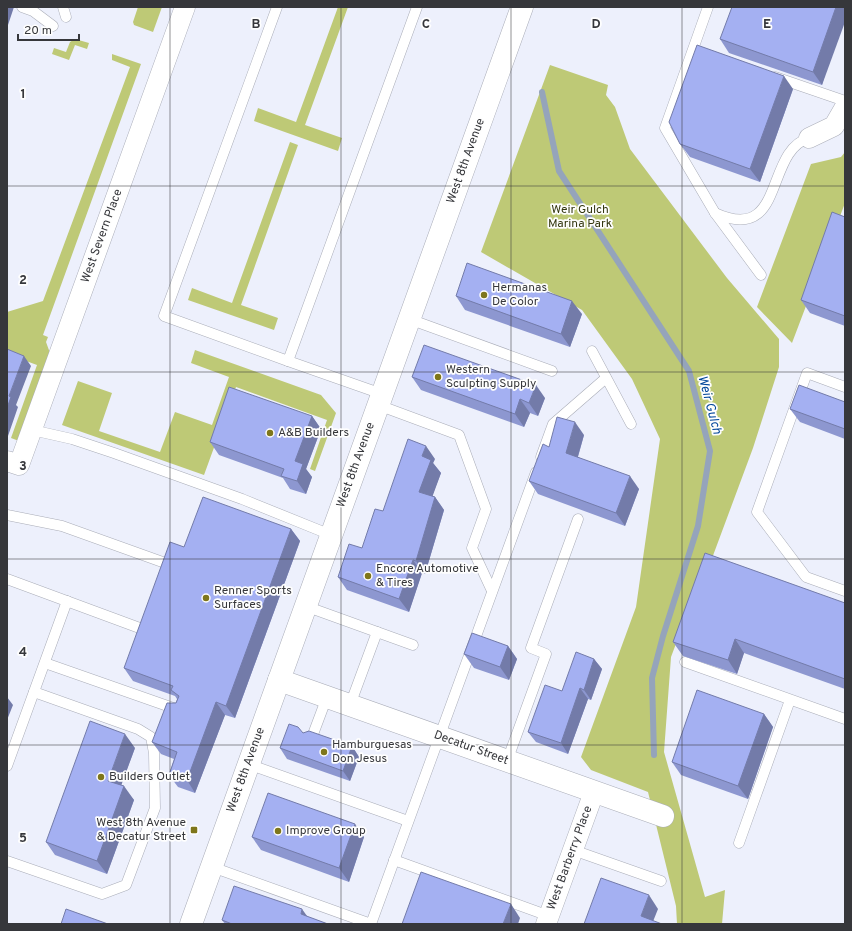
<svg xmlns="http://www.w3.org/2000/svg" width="852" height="931" font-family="Overpass,sans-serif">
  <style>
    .green { fill: #bec976 }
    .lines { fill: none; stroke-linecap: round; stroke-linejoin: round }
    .stream { stroke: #95a4bb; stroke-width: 6 }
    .lane-casing { stroke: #aaadb8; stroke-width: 11 }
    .street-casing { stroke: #aaadb8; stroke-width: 21 }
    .secondary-casing { stroke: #aaadb8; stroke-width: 23 }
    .lane { stroke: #fff; stroke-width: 10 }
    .street { stroke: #fff; stroke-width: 20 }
    .secondary { stroke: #fff; stroke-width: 22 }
    .wall { fill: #8d97d0 }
    .shaded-wall { fill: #737ba9 }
    .building { fill: #a4b0f2; stroke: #737ba9 }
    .grid { fill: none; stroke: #36373b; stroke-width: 1; stroke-opacity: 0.55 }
    .poi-dot { fill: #7e761b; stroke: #fefefe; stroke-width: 1.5 }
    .labels { text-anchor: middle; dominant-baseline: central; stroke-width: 3.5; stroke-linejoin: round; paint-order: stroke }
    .street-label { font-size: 12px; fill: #36373b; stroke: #fefefe }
    .park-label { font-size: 12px; fill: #33370f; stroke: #fefefe }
    .poi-label { font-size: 12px; fill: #36373b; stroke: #fefefe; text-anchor: start }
    .water-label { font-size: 13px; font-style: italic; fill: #004599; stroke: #fefefe }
    .grid-label { font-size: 13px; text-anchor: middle; font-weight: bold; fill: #36373b; stroke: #fefefe; stroke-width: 3.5; stroke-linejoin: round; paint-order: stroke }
  </style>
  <rect width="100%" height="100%" fill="#edf0fc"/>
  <!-- green -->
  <g class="green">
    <polygon points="138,7 162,7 153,32 134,25 133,22"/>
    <polygon points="338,7 348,7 305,125 342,138 338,151 254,121 258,108 296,122"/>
    <polygon points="75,39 89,43 87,49 75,45 69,60 52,54 54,48 66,52 70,42"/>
    <polygon points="112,54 141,64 43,335 48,337 46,342 50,353 19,441 11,438 37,365 7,354 7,312 43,301 130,67 112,60"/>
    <polygon points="550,65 608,85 606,95 615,107 630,149 727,278 779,339 779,367 753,448 711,561 692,601 671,657 664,752 705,897 725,890 722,924 677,924 676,906 648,792 591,770 581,757 636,607 660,439 632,379 582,310 481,252"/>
    <polygon points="290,142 298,145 241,305 278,318 274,330 188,300 192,288 232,303"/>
    <polygon points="845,152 845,203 792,343 757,307 811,164 841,157"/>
    <polygon points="195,350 321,395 336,413 315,471 310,469 327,420 236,387 204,475 62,425 78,381 112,393 99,431 160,452 175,412 212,425 229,377 191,363"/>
  </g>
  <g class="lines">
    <!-- stream -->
    <polyline class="stream" points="542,92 559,171 689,371 710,451 698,526 663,636 652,678 654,755"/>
    <!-- lane casing -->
    <g class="lane-casing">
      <g id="lane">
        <polyline points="22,7 33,11 53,26"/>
        <polyline points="63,7 66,17"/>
        <polyline points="277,7 164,316 288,361 417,7"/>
        <polyline points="708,7 665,128 715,213 761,275"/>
        <polyline points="775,77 845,101"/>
        <path d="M 715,213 C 786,245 764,151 809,138"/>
        <polyline points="409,319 552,371"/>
        <polyline points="592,351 631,424"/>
        <polyline points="288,361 382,394"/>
        <polyline points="845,387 807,373 757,512 806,577 845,591"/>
        <polyline points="378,405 459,435 486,509 472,548 492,591"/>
        <polyline points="32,430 72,439 114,453 242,499 331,535"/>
        <polyline points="541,457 553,424 606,378"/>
        <polyline points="7,515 62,526 168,564"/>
        <polyline points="7,579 145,630"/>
        <polyline points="305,606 413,645"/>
        <polyline points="685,662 845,719"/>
        <polyline points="45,663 179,710"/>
        <polyline points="350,705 377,632"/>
        <polyline points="312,737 327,697"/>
        <polyline points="507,761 546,654 531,648 578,519"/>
        <polyline points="248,764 408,821"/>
        <polyline points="7,766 67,601"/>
        <polyline points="739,843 790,700"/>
        <polyline points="573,850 661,881"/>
        <polyline points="394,860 549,916"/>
        <polyline points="7,861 102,894 126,885 155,808 154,753 151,737 138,729 34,692"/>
        <polyline points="212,867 371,924 536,472"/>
      </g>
    </g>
    <!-- street casing -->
    <g class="street-casing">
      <g id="street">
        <polyline points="809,138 834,126 845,107"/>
        <polyline points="7,461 19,465 185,7"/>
        <polyline points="546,924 594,792"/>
      </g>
    </g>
    <!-- secondary casing -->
    <g class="secondary-casing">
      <g id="secondary">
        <polyline points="279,680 663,816"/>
        <polyline points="191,924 522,7"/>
      </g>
    </g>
    <!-- lane -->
    <use href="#lane" class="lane"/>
    <!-- street -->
    <use href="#street" class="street"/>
    <!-- secondary -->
    <use href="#secondary" class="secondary"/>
  </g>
  <!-- wall -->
  <g class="wall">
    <polygon points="845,7 822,85 729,53 720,39"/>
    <polygon points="793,89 760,182 690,157 680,144"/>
    <polygon points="845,217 845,326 810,313 801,300"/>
    <polygon points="456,296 582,314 570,347 465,310"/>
    <polygon points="412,377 545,398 538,416 530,413 524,427 421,390"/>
    <polygon points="845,402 845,439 800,422 790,409"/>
    <polygon points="312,416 321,429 306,469 312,477 306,494 290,489 283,478 219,455 210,442"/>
    <polygon points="584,435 578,457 639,489 625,526 538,494 529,481 549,447"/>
    <polygon points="435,459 433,463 441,473 432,496 435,497 444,510 425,574 422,573 409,612 347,590 338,577 362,548 383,511"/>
    <polygon points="291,529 300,541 235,718 225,715 195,793 178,787 169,775 174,759 161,754 152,742 176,703 177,699 175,696 133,681 124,668 184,547"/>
    <polygon points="845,603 845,689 744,653 737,674 683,656 673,642"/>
    <polygon points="508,646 517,659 509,680 474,668 464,654"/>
    <polygon points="594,659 602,669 591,700 588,699 568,754 536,742 528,732 562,691"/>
    <polygon points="764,714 773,727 748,799 681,775 672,762"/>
    <polygon points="303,733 352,746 359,757 350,781 287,759 280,748"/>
    <polygon points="135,748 121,785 134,800 107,874 55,855 46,842"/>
    <polygon points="252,837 364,837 349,882 261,850"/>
    <polygon points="308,917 328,924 225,924 222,920"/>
  </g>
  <!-- shaded-wall -->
  <g class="shaded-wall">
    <polygon points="7,7 14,7 7,28"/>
    <polygon points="836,7 845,7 845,22 822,85 813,72"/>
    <polygon points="784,76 793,89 760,182 750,169"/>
    <polygon points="572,301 582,314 570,347 561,334"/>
    <polygon points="24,356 31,366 16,405 18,407 8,436 7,435 7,408 9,396"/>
    <polygon points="536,385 545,398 538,416 529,403"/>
    <polygon points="520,399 530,413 524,427 515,414"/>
    <polygon points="312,416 321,429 306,469 312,477 306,494 297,481 295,461"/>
    <polygon points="575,422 584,435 575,466 566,453"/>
    <polygon points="426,446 435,459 433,463 441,473 429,506 419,492 422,456"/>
    <polygon points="630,476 639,489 625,526 616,513"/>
    <polygon points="435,497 444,510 425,574 416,561"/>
    <polygon points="291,529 300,541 235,718 226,706"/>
    <polygon points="413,560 422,573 409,612 399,599"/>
    <polygon points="735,639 744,653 737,674 728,660"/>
    <polygon points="508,646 517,659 509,680 500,667"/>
    <polygon points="594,659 602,669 591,700 584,690"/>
    <polygon points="580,688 588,699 568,754 561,743"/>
    <polygon points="7,697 13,705 7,720"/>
    <polygon points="216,702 225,715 195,793 187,780"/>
    <polygon points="764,714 773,727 748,799 738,786"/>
    <polygon points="125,734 135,748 118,794 108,781"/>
    <polygon points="352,746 359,757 350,781 343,771"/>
    <polygon points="124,786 134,800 107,874 97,861"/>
    <polygon points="355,824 364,837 349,882 339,868"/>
    <polygon points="649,895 658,909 652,924 641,916"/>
    <polygon points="511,904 520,918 518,924 503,924"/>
    <polygon points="302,909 312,923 301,914"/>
  </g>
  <!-- building -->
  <g class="building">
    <polygon points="732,7 836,7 813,72 720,39"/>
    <polygon points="697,45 784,76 750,169 680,144 669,122"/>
    <polygon points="832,212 845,217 845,316 801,300"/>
    <polygon points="467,263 572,301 561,334 456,296"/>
    <polygon points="424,345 536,385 529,403 520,399 515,414 412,377"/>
    <polygon points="7,349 24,356 9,396 11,397 7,408"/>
    <polygon points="799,385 845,402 845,429 790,409"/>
    <polygon points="229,387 312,416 295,461 303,464 297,481 281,476 284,469 210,442"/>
    <polygon points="557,417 575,422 566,453 630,476 616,513 529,481 543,444 549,447"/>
    <polygon points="408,439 426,446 422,456 431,460 419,492 435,497 416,561 413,560 399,599 338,577 349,544 362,548 375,509 383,511"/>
    <polygon points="203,497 291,529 226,706 216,702 187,780 169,775 177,752 152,742 167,703 176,703 179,696 171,690 173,686 124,668 170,542 184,547"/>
    <polygon points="705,553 845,603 845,679 735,639 728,660 673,642"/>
    <polygon points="472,633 508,646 500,667 464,654"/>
    <polygon points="576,652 594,659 584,690 580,688 561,743 528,732 545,685 562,691"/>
    <polygon points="697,690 764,714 738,786 672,762"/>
    <polygon points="90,721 125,734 108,781 124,786 97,861 46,842"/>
    <polygon points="289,724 298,727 303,733 309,731 352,746 343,771 280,748"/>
    <polygon points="268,793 355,824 339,868 252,837"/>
    <polygon points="421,872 511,904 503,924 402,924"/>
    <polygon points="601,878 649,895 641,916 662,924 584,924"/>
    <polygon points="234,886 302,909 301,914 328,924 232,924 222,920"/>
    <polygon points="66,909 108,924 61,924"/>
  </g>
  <!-- grid -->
  <path class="grid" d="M 170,7 L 170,924M 341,7 L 341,924M 511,7 L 511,924M 682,7 L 682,924M 7,186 L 845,186M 7,372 L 845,372M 7,559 L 845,559M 7,745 L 845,745"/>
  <!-- markers -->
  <g class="poi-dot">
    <circle cx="484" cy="295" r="4"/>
    <circle cx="438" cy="377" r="4"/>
    <circle cx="270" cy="433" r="4"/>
    <circle cx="368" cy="576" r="4"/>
    <circle cx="206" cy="598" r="4"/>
    <circle cx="324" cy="752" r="4"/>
    <circle cx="101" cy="777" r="4"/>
    <rect x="190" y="826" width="8" height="8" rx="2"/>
    <circle cx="278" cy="831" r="4"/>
  </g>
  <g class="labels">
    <!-- street labels -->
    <g class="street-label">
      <text transform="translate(466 161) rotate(-70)">West 8th Avenue</text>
      <text transform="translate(102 236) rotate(-70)">West Severn Place</text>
      <text transform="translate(356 465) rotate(-70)">West 8th Avenue</text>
      <text transform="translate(471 748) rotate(20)">Decatur Street</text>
      <text transform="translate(246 770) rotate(-70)">West 8th Avenue</text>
      <text transform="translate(570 858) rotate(-70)">West Barberry Place</text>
    </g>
    <!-- park labels -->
    <g class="park-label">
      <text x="580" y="210">Weir Gulch<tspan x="580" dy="14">Marina Park</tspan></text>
    </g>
    <!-- poi labels -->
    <g class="poi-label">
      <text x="492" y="288">Hermanas<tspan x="492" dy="14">De Color</tspan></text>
      <text x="446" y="370">Western<tspan x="446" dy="14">Sculpting Supply</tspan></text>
      <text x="278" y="433">A&amp;B Builders</text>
      <text x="376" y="569">Encore Automotive<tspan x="376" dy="14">&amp; Tires</tspan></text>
      <text x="214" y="591">Renner Sports<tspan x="214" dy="14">Surfaces</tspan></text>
      <text x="332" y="745">Hamburguesas<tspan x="332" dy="14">Don Jesus</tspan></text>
      <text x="109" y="777">Builders Outlet</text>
      <text x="186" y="823" text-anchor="end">West 8th Avenue<tspan x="186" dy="14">&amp; Decatur Street</tspan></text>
      <text x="286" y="831">Improve Group</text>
    </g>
    <!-- water labels -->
    <g class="water-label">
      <text transform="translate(709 405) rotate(75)">Weir Gulch</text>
    </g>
  </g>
  <g class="grid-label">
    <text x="256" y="28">B</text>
    <text x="426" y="28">C</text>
    <text x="596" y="28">D</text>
    <text x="767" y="28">E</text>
    <text x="23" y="98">1</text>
    <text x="23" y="284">2</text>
    <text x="23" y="470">3</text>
    <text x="23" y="656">4</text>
    <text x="23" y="842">5</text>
  </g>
  <!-- border -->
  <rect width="852" height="931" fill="none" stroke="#36373b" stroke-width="16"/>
  <!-- scale -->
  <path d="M18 34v6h61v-6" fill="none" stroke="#36373b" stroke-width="2"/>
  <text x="24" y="34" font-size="12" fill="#36373b" stroke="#fefefe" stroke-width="3" paint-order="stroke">20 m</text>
</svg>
